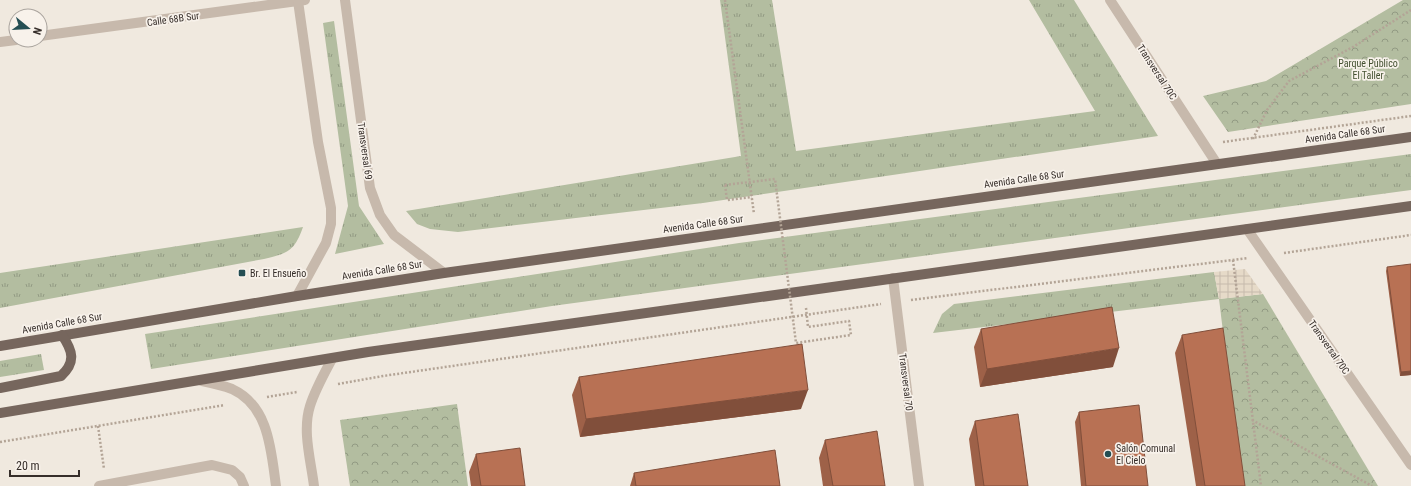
<svg xmlns="http://www.w3.org/2000/svg" width="1411" height="486" font-family="'Roboto Condensed',sans-serif">
  <style>
    .grass { fill: url(#grass-tufts) }
    .forest { fill: url(#forest-crowns) }
    .plaza { fill: url(#plaza-grid) }
    .lines { fill: none; stroke-linecap: round; stroke-linejoin: round }
    .path { stroke: #b3a496; stroke-width: 2.5; stroke-dasharray: 2 2; stroke-linecap: butt }
    .lane { stroke: #c7b9ac; stroke-width: 10 }
    .street { stroke: #c7b9ac; stroke-width: 10 }
    .primary { stroke: #76665d; stroke-width: 10 }
    .path-bridge { stroke: #b3a496; stroke-width: 2.5; stroke-dasharray: 2 2; stroke-linecap: butt }
    .wall { fill: #9e6148 }
    .shaded-wall { fill: #814f3b }
    .building { fill: #b87154; stroke: #814f3b }
    .poi-dot { fill: #244e53; stroke: #f8f2eb; stroke-width: 1.5 }
    .labels { text-anchor: middle; dominant-baseline: central; stroke-width: 3.5; stroke-linejoin: round; paint-order: stroke }
    .street-label { font-size: 10px; fill: #362e2a; stroke: #f8f2eb }
    .park-label { font-size: 10px; fill: #445131; stroke: #f8f2eb }
    .poi-label { font-size: 10px; fill: #362e2a; stroke: #f8f2eb; text-anchor: start }
  </style>
  <defs>
    <pattern id="grass-tufts" width="24" height="20" patternUnits="userSpaceOnUse"><rect width="24" height="20" fill="#b3bda0"/><path d="M3 7l-1-3M5 7V3M7 7l1-3M15 17l-1-3M17 17v-4M19 17l1-3" fill="none" stroke="#929a83"/></pattern>
    <pattern id="forest-crowns" width="20" height="18" patternUnits="userSpaceOnUse"><rect width="20" height="18" fill="#b3bda0"/><path d="M2 6a3 3 0 1 1 6 0M12 15a3 3 0 1 1 6 0" fill="none" stroke="#929a83"/></pattern>
    <pattern id="plaza-grid" width="8" height="8" patternUnits="userSpaceOnUse"><rect width="8" height="8" fill="#e6dac8"/><path d="M0 4h8M4 0v8" fill="none" stroke="#c6bbac"/></pattern>
  </defs>
  <rect width="100%" height="100%" fill="#f0e9df"/>
  <!-- grass -->
  <g class="grass">
    <polygon points="720,0 772,0 796,151 1095,111 1029,0 1074,0 1158,136 703,203 458,232 430,229 417,224 406,211 741,156"/>
    <polygon points="334,21 359,206 384,244 335,254 348,206 323,23"/>
    <polygon points="1411,154 1411,190 552,306 151,369 145,334 739,243"/>
    <path d="M 303,227 C 294,252 288,253 264,259 L 0,308 L 0,273 Z"/>
    <polygon points="1214,272 1219,299 933,333 942,314 954,304"/>
    <polygon points="41,354 44,370 0,377 0,361"/>
  </g>
  <!-- forest -->
  <g class="forest">
    <polygon points="1403,0 1411,0 1411,104 1228,132 1203,96 1266,81"/>
    <polygon points="1263,294 1378,486 1242,486 1219,299"/>
    <polygon points="457,404 468,486 350,486 340,420"/>
  </g>
  <!-- plaza -->
  <polygon class="plaza" points="1245,269 1263,294 1219,299 1214,272"/>
  <g class="lines">
    <!-- path -->
    <g class="path">
      <polyline points="725,0 754,214"/>
      <polyline points="1253,139 1267,110 1289,81 1353,47 1411,10"/>
      <polyline points="1223,142 1411,116"/>
      <polyline points="725,185 727,200 752,197"/>
      <polyline points="1284,253 1411,235"/>
      <polyline points="1233,260 1261,486"/>
      <polyline points="911,300 1248,258"/>
      <polyline points="806,308 808,327"/>
      <polyline points="338,384 383,376 881,304"/>
      <polyline points="267,397 297,392"/>
      <polyline points="1252,420 1372,486"/>
      <polyline points="98,426 104,469"/>
      <polyline points="0,442 225,405"/>
    </g>
    <!-- lane -->
    <polyline class="lane" points="99,486 212,465 232,470 240,477 244,486"/>
    <!-- street -->
    <g class="street">
      <polyline points="345,0 370,188 380,215 394,235 444,273"/>
      <polyline points="1110,0 1217,164"/>
      <polyline points="40,36 305,0"/>
      <polyline points="0,42 16,40"/>
      <polyline points="1247,229 1411,465"/>
      <polyline points="893,278 919,486"/>
      <polyline points="297,296 326,243 331,224 331,208 318,142 298,1"/>
      <path d="M 202,381 C 212,383 222,385 232,389 C 269,406 271,450 276,486"/>
      <path d="M 314,486 C 311,461 302,431 310,406 C 315,390 324,374 332,359"/>
    </g>
    <!-- primary -->
    <g class="primary">
      <polyline points="0,346 297,296 444,273 1411,137"/>
      <path d="M 0,388 L 61,376 C 76,362 73,351 62,335"/>
      <polyline points="0,413 368,352 1411,206"/>
    </g>
    <!-- path-bridge -->
    <polyline class="path-bridge" points="725,185 775,179 796,343 851,335 849,321 808,327"/>
  </g>
  <!-- wall -->
  <g class="wall">
    <polygon points="1387,267 1411,375 1400,376 1386,271"/>
    <polygon points="981,329 1113,367 980,387 974,347"/>
    <polygon points="1182,335 1245,486 1196,486 1175,353"/>
    <polygon points="579,377 801,409 580,437 572,395"/>
    <polygon points="1079,412 1148,486 1081,486 1075,422"/>
    <polygon points="975,421 1028,486 975,486 969,439"/>
    <polygon points="825,440 885,486 823,486 819,458"/>
    <polygon points="476,454 525,486 471,486 469,472"/>
    <polygon points="634,473 780,486 630,486"/>
  </g>
  <!-- shaded-wall -->
  <g class="shaded-wall">
    <polygon points="1119,348 1113,367 980,387 987,369"/>
    <polygon points="1411,371 1411,375 1400,376 1401,372"/>
    <polygon points="808,390 801,409 580,437 586,419"/>
  </g>
  <!-- building -->
  <g class="building">
    <polygon points="1411,264 1411,371 1401,372 1387,267"/>
    <polygon points="1112,307 1119,348 987,369 981,329"/>
    <polygon points="1223,328 1245,486 1205,486 1182,335"/>
    <polygon points="802,344 808,390 586,419 579,377"/>
    <polygon points="1139,405 1148,486 1086,486 1079,412"/>
    <polygon points="1018,414 1028,486 984,486 975,421"/>
    <polygon points="877,431 885,486 833,486 825,440"/>
    <polygon points="520,448 525,486 481,486 476,454"/>
    <polygon points="775,450 780,486 636,486 634,473"/>
  </g>
  <!-- markers -->
  <g class="poi-dot">
    <rect x="238" y="269" width="8" height="8" rx="2"/>
    <circle cx="1108" cy="454" r="4"/>
  </g>
  <g class="labels">
    <!-- street labels -->
    <g class="street-label">
      <text transform="translate(173 19) rotate(-8)">Calle 68B Sur</text>
      <text transform="translate(1157 72) rotate(57)">Transversal 70C</text>
      <text transform="translate(1345 134) rotate(-8)">Avenida Calle 68 Sur</text>
      <text transform="translate(365 151) rotate(82)">Transversal 69</text>
      <text transform="translate(1024 179) rotate(-8)">Avenida Calle 68 Sur</text>
      <text transform="translate(703 224) rotate(-8)">Avenida Calle 68 Sur</text>
      <text transform="translate(382 270) rotate(-9)">Avenida Calle 68 Sur</text>
      <text transform="translate(62 323) rotate(-10)">Avenida Calle 68 Sur</text>
      <text transform="translate(1329 347) rotate(55)">Transversal 70C</text>
      <text transform="translate(906 382) rotate(83)">Transversal 70</text>
    </g>
    <!-- park labels -->
    <g class="park-label">
      <text x="1368" y="63">Parque Público<tspan x="1368" dy="12">El Taller</tspan></text>
    </g>
    <!-- poi labels -->
    <g class="poi-label">
      <text x="250" y="273">Br. El Ensueño</text>
      <text x="1116" y="448">Salón Comunal<tspan x="1116" dy="12">El Cielo</tspan></text>
    </g>
  </g>
  <!-- north arrow -->
  <g transform="translate(28 28) rotate(108)"><circle r="19" fill="#f8f2eb" stroke="#aaa49e"/>
  <path d="M0-3L7 15L0 10L-7 15Z" fill="#244e53"/>
  <text y="-6" font-size="11" font-weight="bold" text-anchor="middle" fill="#362e2a">N</text>
  </g>
  <!-- scale -->
  <path d="M10 470v6h69v-6" fill="none" stroke="#362e2a" stroke-width="2"/>
  <text x="16" y="470" font-size="12" fill="#362e2a" stroke="#f8f2eb" stroke-width="3" paint-order="stroke">20 m</text>
</svg>
